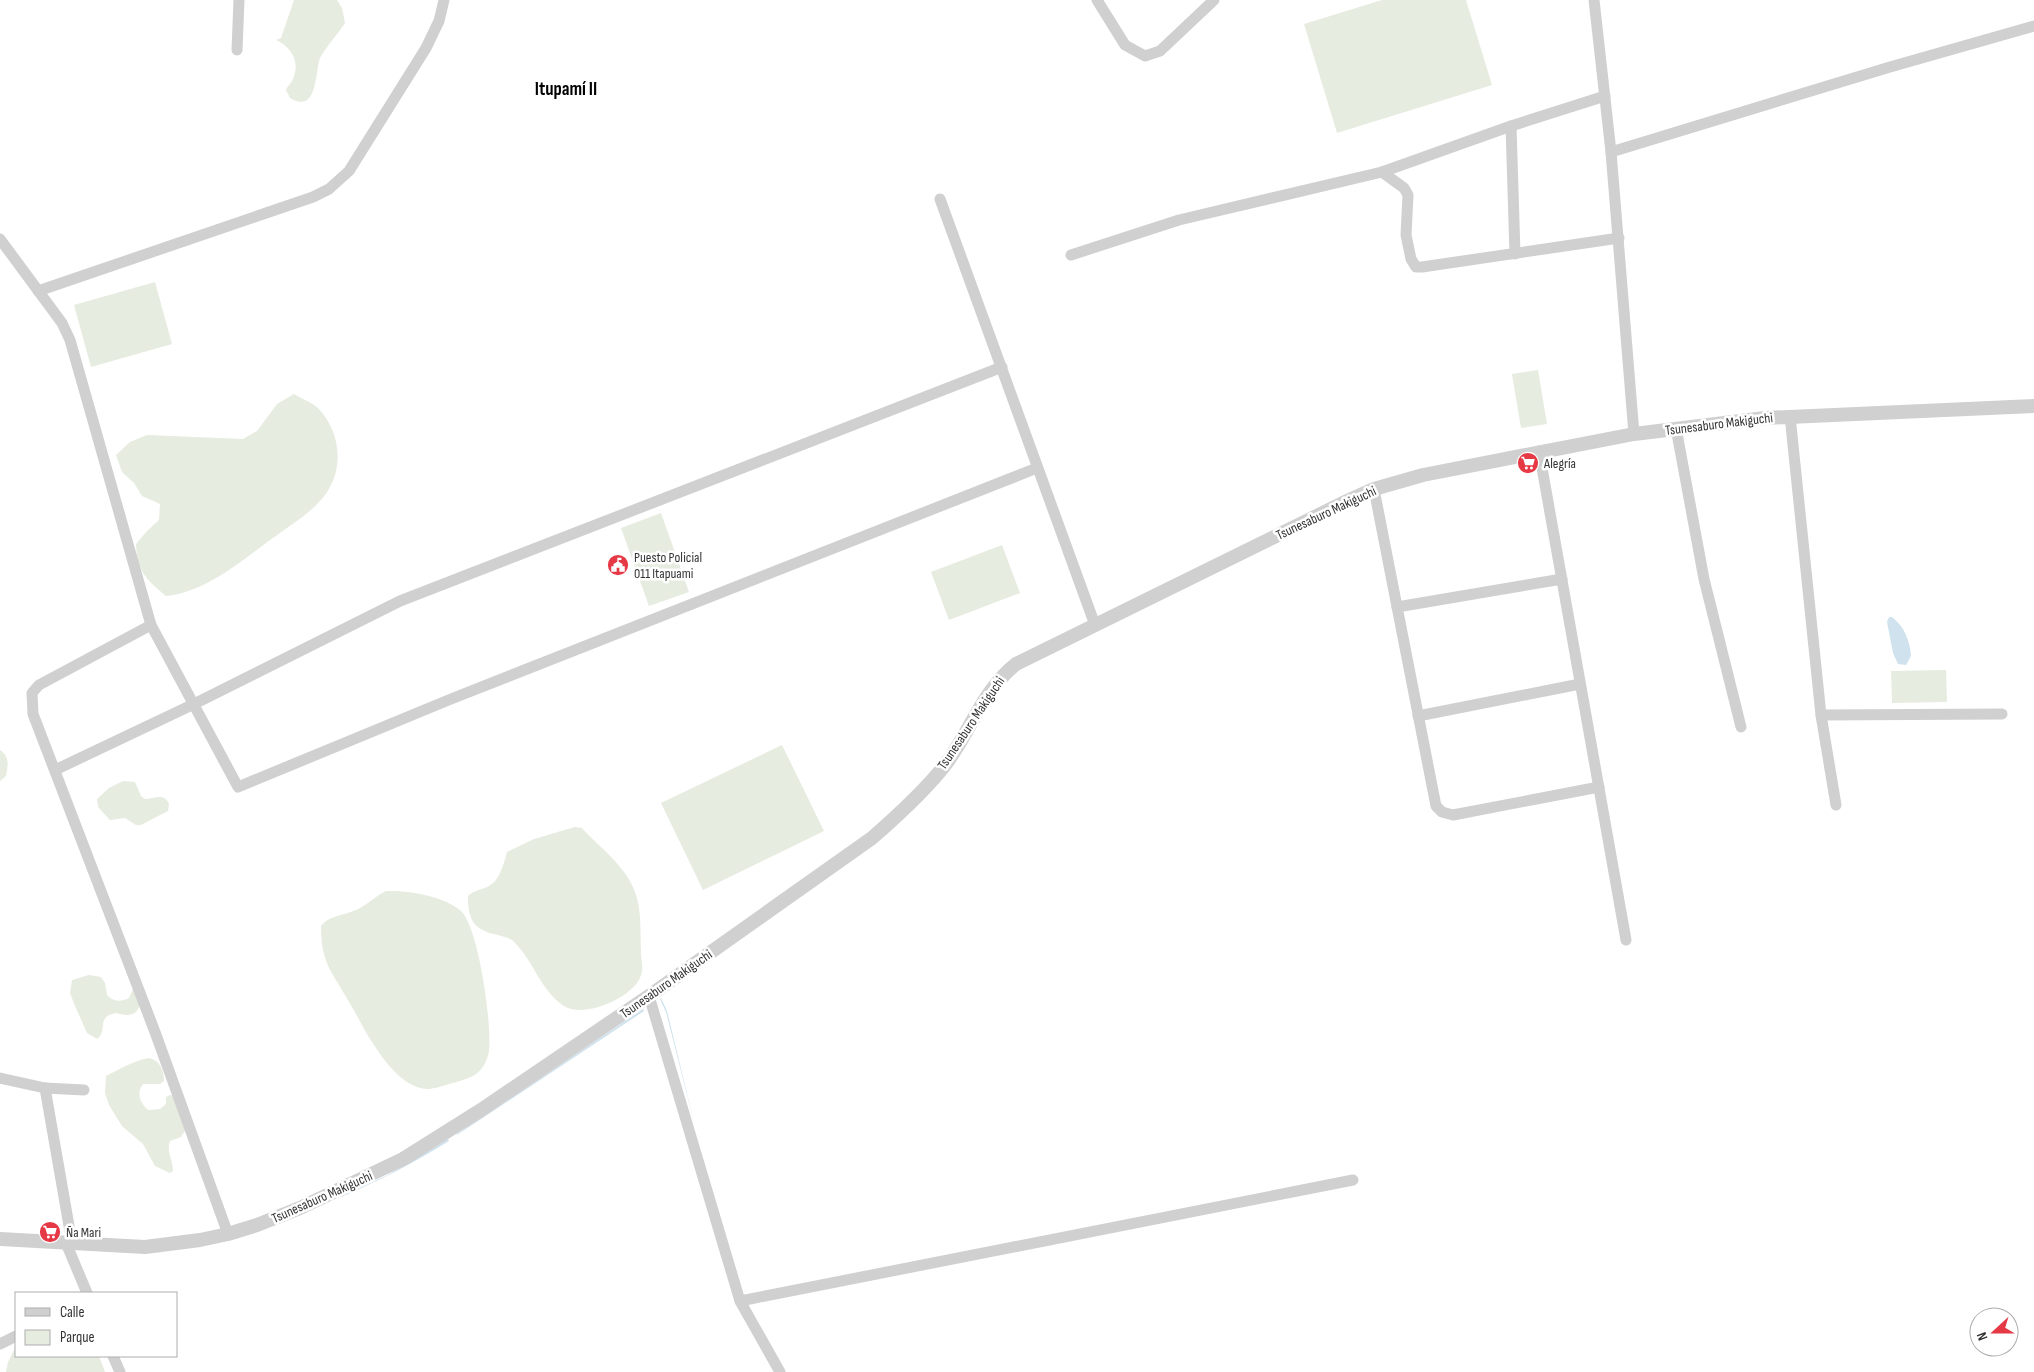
<svg xmlns="http://www.w3.org/2000/svg" width="2034" height="1372" font-family="'Sofia Sans Condensed',sans-serif">
  <style>
    .green { fill: #e6ecdf }
    .water { fill: #cfe2ee }
    .lines { fill: none; stroke-linecap: round; stroke-linejoin: round }
    .minor { stroke: #d0d0d0; stroke-width: 11 }
    .tertiary { stroke: #d0d0d0; stroke-width: 14 }
    .labels { text-anchor: middle; dominant-baseline: central; stroke-width: 5; stroke-linejoin: round; paint-order: stroke }
    .street-label { font-size: 14px; fill: #333; stroke: #fff }
    .poi-label { font-size: 14px; fill: #333; stroke: #fff; text-anchor: start }
    .district-label { font-size: 19px; font-weight: bold; fill: #000; stroke: #fff }
  </style>
  <rect width="100%" height="100%" fill="#fff"/>
  <!-- green -->
  <g class="green">
    <path d="M 294,0 L 337,0 L 342,8 L 345,23 C 339,32 324,50 320,58 C 315,71 318,115 290,98 L 286,90 C 288,85 293,82 294,76 C 300,61 290,46 276,40 L 281,38 Z"/>
    <polygon points="1382,0 1466,0 1492,85 1337,133 1304,24"/>
    <polygon points="155,282 172,344 91,367 74,305"/>
    <polygon points="1538,370 1547,424 1521,428 1512,374"/>
    <path d="M 294,394 C 302,399 314,403 320,410 C 343,437 344,475 320,501 C 307,516 283,530 266,543 C 236,565 204,592 166,596 C 146,579 137,572 136,544 L 147,531 L 159,520 L 160,504 L 142,496 L 134,483 L 122,472 L 116,455 L 130,442 L 147,435 L 243,439 L 257,431 L 277,404 Z"/>
    <polygon points="661,513 689,592 649,606 621,528"/>
    <polygon points="1002,545 1020,593 949,620 931,572"/>
    <polygon points="1946,670 1947,702 1892,703 1891,671"/>
    <polygon points="782,745 824,831 703,890 661,803"/>
    <path d="M 0,750 C 10,757 8,765 6,776 L 0,781 Z"/>
    <path d="M 123,781 L 135,782 L 141,796 L 145,799 C 154,799 164,792 169,804 L 168,811 L 141,825 L 136,825 L 125,818 L 110,820 L 98,807 L 97,799 L 109,788 Z"/>
    <path d="M 575,827 L 582,828 C 601,849 625,865 635,892 C 642,911 640,932 641,952 C 641,960 644,967 641,975 C 635,997 584,1019 564,1006 C 541,991 534,962 515,943 C 511,938 505,937 498,935 C 474,930 468,921 468,896 C 473,891 480,890 487,887 C 500,881 503,866 507,852 L 534,839 Z"/>
    <path d="M 386,891 C 408,890 444,896 461,911 C 479,928 492,1025 489,1050 C 489,1055 485,1064 482,1068 C 476,1077 463,1080 453,1083 C 445,1085 435,1089 427,1089 C 404,1088 385,1062 374,1045 C 364,1031 358,1016 349,1002 C 332,971 321,964 321,926 C 331,914 346,916 360,908 C 369,903 376,896 386,891 Z"/>
    <path d="M 89,975 L 101,977 L 105,983 L 107,995 C 113,1002 121,1002 129,998 L 134,987 L 140,1004 C 137,1017 127,1016 116,1013 C 95,1017 109,1030 97,1039 L 87,1033 L 75,1006 L 70,993 L 72,980 Z"/>
    <path d="M 149,1058 C 160,1060 164,1071 164,1081 L 160,1084 L 143,1084 C 136,1093 140,1103 148,1110 L 160,1109 L 166,1104 L 166,1097 L 170,1095 L 174,1096 L 186,1129 L 181,1137 L 170,1141 C 166,1151 173,1160 173,1171 L 170,1173 L 155,1166 L 143,1144 L 122,1126 L 109,1105 L 105,1093 L 106,1076 C 120,1069 133,1061 149,1058 Z"/>
    <polygon points="16,1346 16,1356 99,1356 105,1372 6,1372 8,1362"/>
  </g>
  <!-- water -->
  <g class="water">
    <path d="M 1889,617 L 1892,617 C 1904,626 1910,641 1911,656 L 1906,665 L 1898,664 L 1893,653 L 1887,622 Z"/>
    <polygon points="661,998 667,1011 696,1130 666,1012 660,999"/>
    <polygon points="643,1009 644,1011 457,1135 457,1134"/>
    <path d="M 448,1139 L 449,1141 C 412,1164 381,1180 341,1197 L 341,1195 L 386,1176 Z"/>
  </g>
  <g class="lines">
    <!-- minor -->
    <g class="minor">
      <polyline points="1097,0 1125,45 1145,56 1160,51 1214,0"/>
      <polyline points="1594,0 1611,152 1634,434"/>
      <polyline points="237,50 239,0"/>
      <polyline points="1511,126 1515,254"/>
      <polyline points="1611,152 1890,67 2034,26"/>
      <polyline points="1382,172 1404,188 1408,195 1406,235 1411,259 1416,267 1422,267 1619,238"/>
      <polyline points="940,199 1095,625"/>
      <polyline points="0,239 62,323 70,340 151,625 238,787 451,699 1037,468"/>
      <polyline points="1071,255 1179,220 1382,172 1511,126 1605,96"/>
      <polyline points="38,291 313,197 329,189 349,171 426,48 439,21 444,0"/>
      <polyline points="1790,416 1821,715 2002,714"/>
      <polyline points="1676,428 1704,579 1741,727"/>
      <polyline points="1539,451 1626,940"/>
      <polyline points="1374,489 1436,806 1442,812 1453,815 1599,787"/>
      <polyline points="1397,607 1562,579"/>
      <polyline points="151,625 39,685 32,693 33,714 155,1032 228,1234"/>
      <polyline points="1821,715 1836,805"/>
      <polyline points="1418,716 1580,684"/>
      <polyline points="55,770 194,704 400,601 1002,367"/>
      <polyline points="649,996 740,1301 780,1372"/>
      <polyline points="0,1078 45,1088 84,1090"/>
      <polyline points="45,1088 72,1243"/>
      <polyline points="66,1243 87,1293"/>
      <polyline points="740,1301 1353,1180"/>
      <polyline points="0,1344 16,1336"/>
      <polyline points="113,1356 120,1372"/>
    </g>
    <!-- tertiary -->
    <path class="tertiary" d="M 0,1239 L 145,1247 L 200,1240 L 228,1234 L 257,1225 L 300,1208 L 403,1159 L 481,1110 L 649,996 L 872,838 C 896,817 929,787 948,761 C 971,729 984,689 1016,664 L 1343,503 L 1374,489 L 1423,475 L 1634,434 L 1765,418 L 2034,406"/>
  </g>
  <!-- icons -->
  <defs>
    <g id="supermarket-disc" transform="scale(1.125)"><circle r="9.5" fill="#e63946" stroke="#fff"/><path d="M-6-5.5h2.5l.6 2H6L4.5 2H-2.5L-4.4-4H-6ZM-1.5 3.2a1.3 1.3 0 1 0 .1 0ZM3 3.2a1.3 1.3 0 1 0 .1 0Z" fill="#fff"/></g>
    <g id="civic-disc" transform="scale(1.125)"><circle r="9.5" fill="#e63946" stroke="#fff"/><path d="M-.6-6.5H3V-4.5H.6V-3L4-1V1h2V6H-6V1h2V-1L-.6-3ZM-1.2 2.5V6h2.4V2.5Z" fill="#fff"/></g>
  </defs>
  <g fill-rule="evenodd">
    <use href="#supermarket-disc" x="1528" y="463"/>
    <use href="#civic-disc" x="618" y="565"/>
    <use href="#supermarket-disc" x="50" y="1232"/>
  </g>
  <g class="labels">
    <!-- street labels -->
    <g class="street-label">
      <text transform="translate(1719 424) rotate(-7)">Tsunesaburo Makiguchi</text>
      <text transform="translate(1326 513) rotate(-25)">Tsunesaburo Makiguchi</text>
      <text transform="translate(971 723) rotate(-56)">Tsunesaburo Makiguchi</text>
      <text transform="translate(666 984) rotate(-35)">Tsunesaburo Makiguchi</text>
      <text transform="translate(322 1197) rotate(-24)">Tsunesaburo Makiguchi</text>
    </g>
    <!-- poi labels -->
    <g class="poi-label">
      <text x="1544" y="463">Alegría</text>
      <text x="634" y="557">Puesto Policial<tspan x="634" dy="16">011 Itapuami</tspan></text>
      <text x="66" y="1232">Ña Mari</text>
    </g>
    <!-- district labels -->
    <g class="district-label">
      <text x="566" y="89">Itupamí II</text>
    </g>
  </g>
  <!-- legend -->
  <rect x="15" y="1292" width="162" height="65" fill="#ffffff" stroke="#adadad"/>
  <rect x="25" y="1308" width="25" height="8" fill="#d0d0d0" stroke="#adadad"/>
  <text x="60" y="1317" font-size="15" fill="#333333">Calle</text>
  <rect x="25" y="1330" width="25" height="15" fill="#e6ecdf" stroke="#adadad"/>
  <text x="60" y="1342" font-size="15" fill="#333333">Parque</text>
  <!-- north arrow -->
  <g transform="translate(1994 1332) rotate(249)"><circle r="24" fill="#ffffff" stroke="#adadad"/>
  <path d="M0-4L9 19L0 12L-9 19Z" fill="#e63946"/>
  <text y="-8" font-size="14" font-weight="bold" text-anchor="middle" fill="#333333">N</text>
  </g>
</svg>
